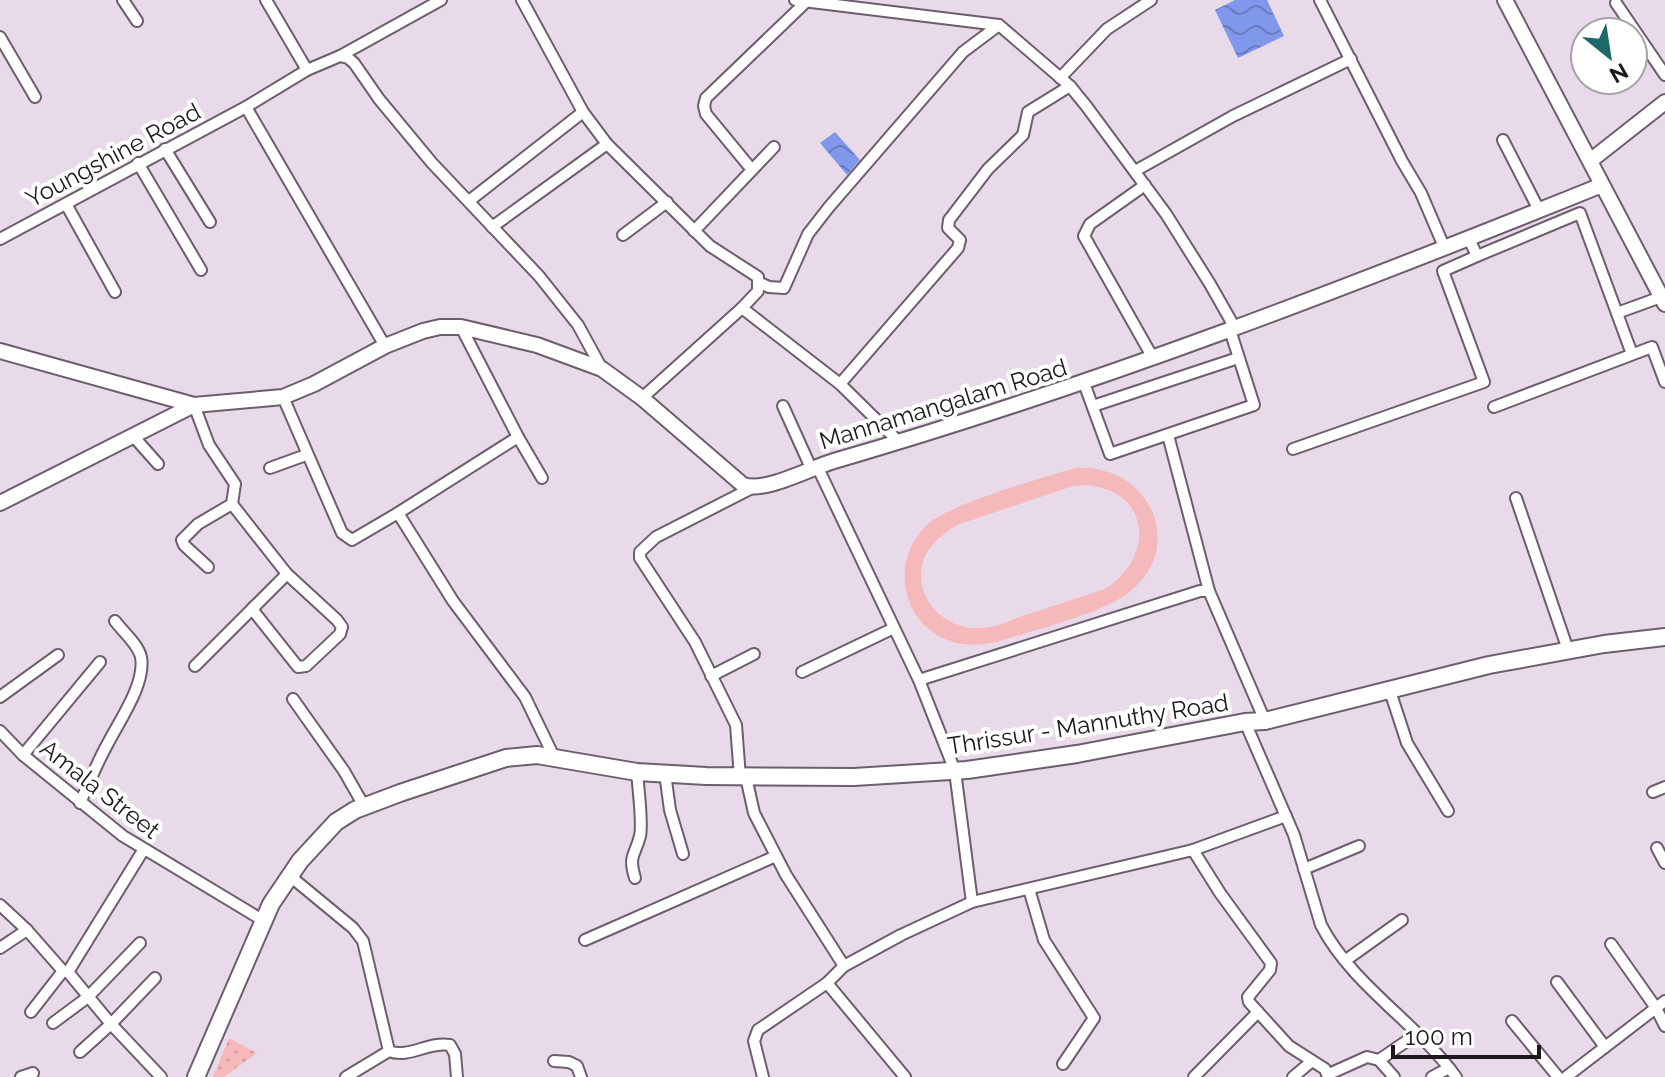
<svg xmlns="http://www.w3.org/2000/svg" width="1665" height="1077" font-family="Raleway,sans-serif">
  <style>
    .grass { fill: #f6b9bb; fill-rule: evenodd }
    .park { fill: url(#park-dots) }
    .water { fill: url(#water-waves) }
    .lines { fill: none; stroke-linecap: round; stroke-linejoin: round }
    .street-casing { stroke: #6c5e6d; stroke-width: 14 }
    .secondary-casing { stroke: #6c5e6d; stroke-width: 18 }
    .primary-casing { stroke: #6c5e6d; stroke-width: 20 }
    .street { stroke: #fff; stroke-width: 10 }
    .secondary { stroke: #fff; stroke-width: 14 }
    .primary { stroke: #fff; stroke-width: 16 }
    .labels { text-anchor: middle; dominant-baseline: central; stroke-width: 8; stroke-linejoin: round; paint-order: stroke }
    .street-label { font-size: 24px; fill: #1e181e; stroke: #fff }
  </style>
  <defs>
    <pattern id="park-dots" width="8" height="8" patternUnits="userSpaceOnUse" patternTransform="scale(2)"><rect width="8" height="8" fill="#f6b9bb"/><path d="M2 2h.1M6 6h.1" fill="none" stroke="#d29ea0" stroke-width="1.8" stroke-linecap="round"/></pattern>
    <pattern id="water-waves" width="16" height="10" patternUnits="userSpaceOnUse" patternTransform="scale(2)"><rect width="16" height="10" fill="#8098ec"/><path d="M0 5q4-4 8 0t8 0" fill="none" stroke="#687bbf"/></pattern>
  </defs>
  <rect width="100%" height="100%" fill="#e9daea"/>
  <!-- grass -->
  <path class="grass" d="M 1077,468 C 1150,464 1188,548 1128,593 C 1101,614 1031,631 996,642 C 982,645 967,646 953,642 C 901,627 888,559 928,524 C 948,505 1046,476 1077,468 ZM 1088,485 C 1152,492 1154,558 1105,589 C 1077,598 1050,607 1022,616 C 1009,621 995,628 981,628 C 952,630 923,609 921,578 C 920,553 937,537 957,525 L 1073,486 Z"/>
  <!-- park -->
  <polygon class="park" points="229,1038 257,1053 224,1077 213,1077"/>
  <!-- water -->
  <g class="water">
    <polygon points="1235,0 1267,0 1284,36 1238,58 1215,10"/>
    <polygon points="835,132 860,160 847,175 820,143"/>
  </g>
  <g class="lines">
    <!-- street casing -->
    <g class="street-casing">
      <g id="street">
        <polyline points="123,0 137,21"/>
        <polyline points="266,0 307,70"/>
        <polyline points="522,0 583,112 607,144 710,246 758,277 758,291 742,308"/>
        <polyline points="795,0 999,25 1070,86 1087,107 1166,214 1210,284 1235,328"/>
        <polyline points="1320,0 1402,161 1421,193 1445,249"/>
        <polyline points="1616,3 1665,75"/>
        <polyline points="0,37 35,97"/>
        <polyline points="340,56 441,0"/>
        <polyline points="1060,78 1107,29 1151,0"/>
        <polyline points="246,107 385,346"/>
        <polyline points="1503,140 1539,210"/>
        <polyline points="165,149 210,222"/>
        <polyline points="138,163 201,270"/>
        <polyline points="748,165 706,114 704,106 706,98 806,2"/>
        <polyline points="1135,171 1233,116 1351,59"/>
        <polyline points="1145,185 1090,224 1084,236 1153,358"/>
        <polyline points="469,201 583,112"/>
        <polyline points="66,204 115,292"/>
        <polyline points="492,227 607,144"/>
        <polyline points="694,231 774,147"/>
        <polyline points="623,235 667,202"/>
        <polyline points="0,239 246,107 307,70 340,56 348,58 354,63 379,99 432,163 539,276 578,325 602,369"/>
        <polyline points="1469,239 1477,256 1580,213 1632,354"/>
        <polyline points="760,283 769,287 784,288 808,234 829,207 963,52 999,25"/>
        <polyline points="1617,313 1661,297"/>
        <polyline points="461,327 518,437 398,513 453,601 525,697 555,759"/>
        <polyline points="1084,383 1110,454 1254,405 1230,330"/>
        <polyline points="840,384 958,248 960,240 948,228 949,220 988,169 1023,135 1028,112 1070,86"/>
        <polyline points="283,397 342,533 352,540 398,513"/>
        <polyline points="642,398 742,308 840,384 899,442"/>
        <polyline points="194,405 209,445 235,484 232,504 287,574 337,620 342,627 340,634 306,666 298,667 252,609 287,574"/>
        <polyline points="783,406 811,468"/>
        <polyline points="1093,406 1238,358"/>
        <polyline points="1494,407 1652,347 1665,382"/>
        <polyline points="1168,435 1209,591"/>
        <polyline points="134,437 158,464"/>
        <polyline points="518,437 542,478"/>
        <polyline points="1293,449 1484,382 1443,271 1477,256"/>
        <polyline points="817,466 919,680 955,771 972,902"/>
        <polyline points="270,468 306,455"/>
        <polyline points="1516,498 1568,650"/>
        <polyline points="208,567 184,545 182,540 198,524 232,504"/>
        <polyline points="195,666 256,605"/>
        <polyline points="802,672 894,628"/>
        <polyline points="711,676 754,654"/>
        <polyline points="919,680 1200,591 1209,591 1265,721"/>
        <polyline points="1390,691 1407,743 1448,811"/>
        <polyline points="0,697 58,655"/>
        <polyline points="293,699 344,771 364,806"/>
        <path d="M 1245,722 L 1294,835 L 1321,925 C 1352,985 1416,1022 1456,1077"/>
        <polyline points="0,731 23,755 123,836 264,921"/>
        <polyline points="23,755 100,662"/>
        <polyline points="665,773 670,810 683,854"/>
        <polyline points="740,777 736,725 695,642 640,558 640,552 656,537 752,488"/>
        <polyline points="746,777 754,813 786,875 844,966"/>
        <polyline points="1653,792 1665,787"/>
        <path d="M 80,803 C 89,783 97,763 107,745 C 119,721 146,684 141,657 C 138,644 123,632 115,621"/>
        <polyline points="1657,848 1665,863"/>
        <polyline points="1193,850 1220,893 1271,963 1270,970 1248,997 1249,1002 1289,1046 1325,1069 1328,1077"/>
        <polyline points="1304,869 1359,846"/>
        <path d="M 290,876 L 353,928 L 363,941 L 389,1051 C 408,1059 429,1041 450,1045 L 455,1054 L 457,1077"/>
        <path d="M 635,878 C 628,855 635,856 640,836 C 643,824 638,786 637,772"/>
        <polyline points="1029,889 1044,940 1094,1018 1063,1064"/>
        <polyline points="0,905 27,930 63,971"/>
        <polyline points="585,940 776,856"/>
        <polyline points="1611,944 1656,1008 1665,1026"/>
        <polyline points="0,948 27,930"/>
        <polyline points="1346,960 1402,920"/>
        <polyline points="68,972 144,849"/>
        <polyline points="1557,982 1605,1047"/>
        <polyline points="827,983 905,1077"/>
        <polyline points="31,1012 63,971 68,972 111,1024 161,1077"/>
        <polyline points="1512,1021 1558,1077"/>
        <polyline points="53,1023 88,997 140,943"/>
        <polyline points="80,1052 111,1024 155,978"/>
        <polyline points="1379,1060 1417,1034"/>
        <polyline points="554,1061 569,1062 577,1066 581,1077"/>
        <polyline points="1329,1074 1367,1057 1379,1060 1394,1077"/>
        <polyline points="21,1077 33,1073"/>
        <polyline points="346,1077 389,1051"/>
        <polyline points="763,1077 754,1041 758,1030 827,983 844,966 901,935 972,902 1193,850 1286,816"/>
        <polyline points="1194,1077 1258,1012"/>
        <polyline points="1293,1077 1312,1061"/>
        <polyline points="1432,1077 1449,1068"/>
        <polyline points="1566,1077 1665,1001"/>
      </g>
    </g>
    <!-- secondary casing -->
    <g class="secondary-casing">
      <g id="secondary">
        <polyline points="1505,0 1665,304"/>
        <polyline points="1590,161 1665,102"/>
        <path d="M 0,351 L 194,405 L 283,397 L 314,384 L 385,346 L 423,331 L 440,327 L 461,327 L 537,345 L 602,369 L 642,398 L 743,485 C 765,493 810,468 834,461 C 1096,385 1349,287 1602,185"/>
        <polyline points="0,503 194,405"/>
      </g>
    </g>
    <!-- primary casing -->
    <g class="primary-casing">
      <polyline id="primary" points="196,1077 271,904 300,861 336,822 355,810 400,793 506,758 537,755 637,772 706,776 854,777 967,770 1077,754 1245,722 1265,721 1489,665 1604,644 1665,637"/>
    </g>
    <!-- street -->
    <use href="#street" class="street"/>
    <!-- secondary -->
    <use href="#secondary" class="secondary"/>
    <!-- primary -->
    <use href="#primary" class="primary"/>
  </g>
  <g class="labels">
    <!-- street labels -->
    <g class="street-label">
      <text transform="translate(113 155) rotate(-28)">Youngshine Road</text>
      <text transform="translate(943 404) rotate(-17)">Mannamangalam Road</text>
      <text transform="translate(1088 724) rotate(-9)">Thrissur - Mannuthy Road</text>
      <text transform="translate(100 789) rotate(38)">Amala Street</text>
    </g>
  </g>
  <!-- north arrow -->
  <g transform="translate(1609 56) rotate(150)"><circle r="38" fill="#ffffff" stroke="#a5a3a5" stroke-width="2"/>
  <path d="M0-6L14 30L0 20L-14 30Z" fill="#1c6967"/>
  <text y="-12" font-size="22" font-weight="bold" text-anchor="middle" fill="#1e181e">N</text>
  </g>
  <!-- scale -->
  <path d="M1393 1045v12h146v-12" fill="none" stroke="#1e181e" stroke-width="4"/>
  <text x="1405" y="1045" font-size="24" fill="#1e181e" stroke="#ffffff" stroke-width="6" paint-order="stroke">100 m</text>
</svg>
